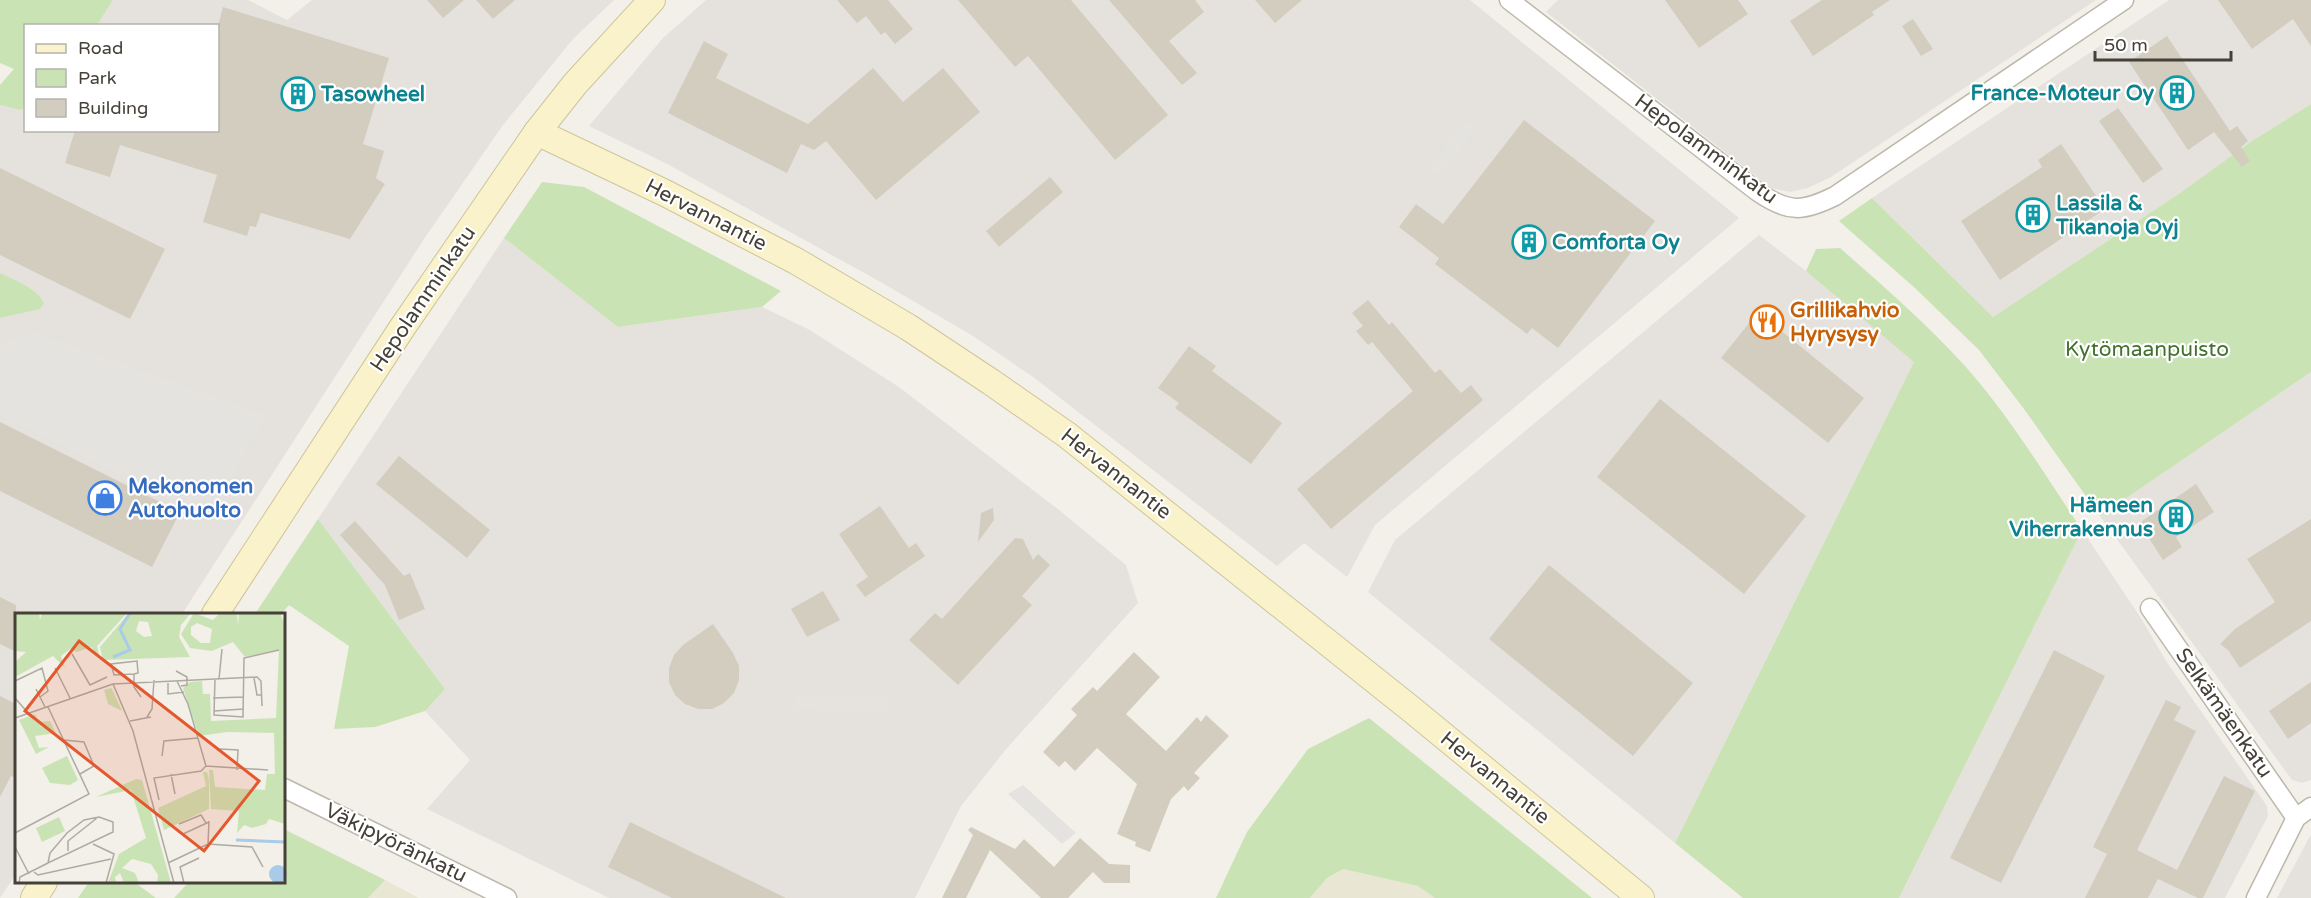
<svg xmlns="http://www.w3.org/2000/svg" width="2311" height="898" font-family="'Varela Round',sans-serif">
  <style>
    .industrial { fill: #e5e2dd }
    .education { fill: #eae6d4 }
    .green { fill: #cae3b5 }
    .parking { fill: #e4e3e0 }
    .building { fill: #d3cdbf }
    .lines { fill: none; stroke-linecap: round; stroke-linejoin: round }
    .street-casing { stroke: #bdb8ac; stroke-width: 21 }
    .secondary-casing { stroke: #cec59c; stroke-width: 28 }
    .street { stroke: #fff; stroke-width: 18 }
    .secondary { stroke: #f9f2cb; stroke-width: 26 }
    .labels { text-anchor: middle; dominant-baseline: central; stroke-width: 4.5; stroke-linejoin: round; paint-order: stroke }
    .culture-label { font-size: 21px; font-weight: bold; fill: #0d838f; stroke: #fff; text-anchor: start }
    .street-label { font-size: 21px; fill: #454138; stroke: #fff }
    .food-label { font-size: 21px; font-weight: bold; fill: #c56008; stroke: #fff; text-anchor: start }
    .park-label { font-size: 21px; fill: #437130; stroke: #fff }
    .shop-label { font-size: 21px; font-weight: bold; fill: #366cbe; stroke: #fff; text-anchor: start }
    .inset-river { fill: none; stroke: #aacae9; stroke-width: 3 }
    .inset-road { fill: none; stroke: #adaaa2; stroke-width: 1.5 }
    .view { fill: #e5582d; fill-opacity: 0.15; stroke: #e5582d; stroke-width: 3 }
    .inset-edge { fill: none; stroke: #454138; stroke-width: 3 }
  </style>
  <rect width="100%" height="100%" fill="#f2f0e8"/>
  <!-- industrial -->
  <g class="industrial">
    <polygon points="113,0 248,0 287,20 312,0 614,0 573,39 503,125 424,239 182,614 16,614 16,874 0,898 0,317 34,291 0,273 0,105 20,110 25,108 26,130 218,130 218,26 97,25"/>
    <polygon points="706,0 1470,0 1739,218 1375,525 1347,577 1304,543 1277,566 1033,377 973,336 877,280 667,164 589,126 663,38"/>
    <polygon points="1558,0 2096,0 1831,177 1808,188 1790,192 1771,188 1546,12"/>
    <polygon points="2169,0 2311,0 2311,104 2252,141 2180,193 1993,317 1872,198"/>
    <polygon points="1759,235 1806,271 1915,361 1675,843 1368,592 1395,540"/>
    <polygon points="504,238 618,327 762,307 808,329 899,387 1059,510 1126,565 1138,603 1007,748 961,806 915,898 609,898 427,809 470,760 425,711 445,689 318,519"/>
    <polygon points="2311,372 2311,780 2302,783 2292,780 2100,516"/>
    <polygon points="2082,530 2139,615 2166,661 2267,806 2268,816 2225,898 1899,898"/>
    <polygon points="2311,835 2311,898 2277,898 2310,836"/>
  </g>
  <!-- education -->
  <g class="education">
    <polygon points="1343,869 1418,886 1435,898 1310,898 1327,878"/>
    <polygon points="385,880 419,898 368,898"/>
  </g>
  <!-- green -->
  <g class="green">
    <polygon points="0,0 113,0 97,25 26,26 25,108 20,110 0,105 0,85 14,69 0,63"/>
    <polygon points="2311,104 2311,372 2100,516 2024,409 1979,350 1916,289 1839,221 1872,198 1993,317 2180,193 2252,141"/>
    <polygon points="542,182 584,187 781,291 762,307 618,327 504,238"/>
    <path d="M 1840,248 C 1883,286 1927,324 1966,367 C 2010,417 2045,475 2082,530 L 1899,898 L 1743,898 L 1675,843 L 1914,362 L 1806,271 L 1816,249 Z"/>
    <path d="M 0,273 C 14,280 37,288 44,303 L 40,309 L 0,318 Z"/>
    <polygon points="318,519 445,689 425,711 375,727 334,729 349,646 289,605 281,614 255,614"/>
    <polygon points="1369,718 1592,898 1435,898 1418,886 1343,869 1327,878 1310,898 1216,898 1247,832 1308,749"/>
    <polygon points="284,829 385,880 368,898 174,898 189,882 284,882"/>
    <polygon points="89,882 134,882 156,898 78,898"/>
  </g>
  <!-- parking -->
  <g class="parking">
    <polygon points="1465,121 1476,130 1439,175 1429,167"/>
    <polygon points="37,333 266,415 209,518 0,416 1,343"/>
    <polygon points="795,694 889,695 889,711 795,710"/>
    <polygon points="1023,785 1076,833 1062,844 1008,794"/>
  </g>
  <!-- building -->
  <g class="building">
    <polygon points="427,0 464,0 443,18"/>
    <polygon points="476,0 515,0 493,19"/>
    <polygon points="837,0 888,0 913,29 895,44 885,32 881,35 866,16 857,23"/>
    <polygon points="958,0 1071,0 1168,115 1115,160 1028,56 1015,67"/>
    <polygon points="1109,0 1195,0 1204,12 1169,41 1197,73 1182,85"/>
    <polygon points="1255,0 1302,0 1275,23"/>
    <polygon points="1665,0 1738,0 1748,14 1699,48"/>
    <polygon points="1822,0 1890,0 1872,12 1874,15 1813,56 1790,21"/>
    <polygon points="2218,0 2311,0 2311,46 2293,19 2252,49"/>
    <polygon points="223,7 389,58 363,144 384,151 376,178 385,184 350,239 261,213 256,227 250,226 247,236 203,222 217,175 120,145 110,177 65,163 75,130 218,130 218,26"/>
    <polygon points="1913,19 1933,49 1921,56 1902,26"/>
    <polygon points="2167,36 2230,131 2237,126 2248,141 2241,147 2250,161 2242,167 2214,132 2188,150 2129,62"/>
    <polygon points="704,41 728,54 716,78 808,124 873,68 903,102 943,68 980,112 876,200 826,141 814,150 801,144 787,173 668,113"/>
    <polygon points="2118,108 2163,169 2143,183 2099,121"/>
    <polygon points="1524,120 1655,221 1558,348 1532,328 1527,334 1435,264 1439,258 1399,227 1416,204 1443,224"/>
    <polygon points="2061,144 2105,209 2000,280 1961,221 2042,167 2038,160"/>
    <polygon points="0,168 165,249 130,319 0,255"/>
    <polygon points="1050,177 1063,192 999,247 986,231"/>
    <polygon points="1368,300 1389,325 1392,322 1435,373 1440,369 1461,393 1471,385 1483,400 1331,529 1297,489 1413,391 1372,342 1368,345 1356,331 1363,326 1352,313"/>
    <polygon points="1758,312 1864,398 1828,443 1721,358"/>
    <polygon points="1189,346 1216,366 1212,371 1282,423 1251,464 1175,408 1179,403 1158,388"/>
    <polygon points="1660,399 1806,516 1744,594 1597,477"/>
    <polygon points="0,422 180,512 152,567 0,491"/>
    <polygon points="399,456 490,530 467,558 376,484"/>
    <polygon points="2196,484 2214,512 2176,537 2182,547 2163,560 2139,523"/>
    <polygon points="880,506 909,548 916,543 925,556 865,597 856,585 868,577 839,534"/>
    <polygon points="993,508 994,520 978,542 981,513"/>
    <polygon points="2311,519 2311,621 2240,668 2228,650 2220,644 2235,629 2275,602 2247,559"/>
    <polygon points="355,521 404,576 410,573 425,609 399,620 385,585 340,535"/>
    <polygon points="1015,538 1023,539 1033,560 1038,554 1050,565 1022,596 1032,605 958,685 909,640 935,613 942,619"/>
    <polygon points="1549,565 1693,683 1633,756 1489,639"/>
    <polygon points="823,591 840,620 807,637 791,609"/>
    <polygon points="0,597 16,605 16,652 0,644"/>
    <polygon points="713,624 733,653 739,666 739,680 734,693 724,703 712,709 698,709 685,704 675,695 669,682 669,668 674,655 683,645"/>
    <polygon points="2054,650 2105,676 2001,883 1950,858"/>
    <polygon points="1134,652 1160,677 1126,714 1166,751 1197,717 1201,722 1206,715 1229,736 1194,773 1200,778 1188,791 1184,786 1171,799 1150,852 1135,846 1136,842 1117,834 1137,784 1097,748 1075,771 1065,761 1059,767 1043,752 1077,715 1071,709 1093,687 1097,691"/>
    <polygon points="2311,682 2311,723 2288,739 2269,711"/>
    <polygon points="0,696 16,704 16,778 11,776 0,797"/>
    <polygon points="2166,700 2181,707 2174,720 2196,731 2137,850 2177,870 2224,776 2255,791 2203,898 2198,898 2158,879 2148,898 2085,898 2107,854 2093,847"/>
    <polygon points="630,822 786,898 672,898 608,867"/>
    <polygon points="971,827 1015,849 1024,839 1054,867 1080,838 1109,864 1130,865 1130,883 1104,883 1093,872 1068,898 1041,898 990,850 966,898 942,898 973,835 968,830"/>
  </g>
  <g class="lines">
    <!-- street casing -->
    <g class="street-casing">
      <g id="street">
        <path d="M 1509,0 L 1758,192 C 1788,213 1803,212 1835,196 L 2124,0"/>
        <polyline points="2150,608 2296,818"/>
        <polyline points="284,788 507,898"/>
        <polyline points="2256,898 2296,818 2311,807"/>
      </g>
    </g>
    <!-- secondary casing -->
    <g class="secondary-casing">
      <g id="secondary">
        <polyline points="537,132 665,193 796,261 908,327 991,382 1067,435 1411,709 1641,898"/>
        <polyline points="215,614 402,328 537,132 575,84 652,0"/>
        <polyline points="34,898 44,882"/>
      </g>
    </g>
    <!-- street -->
    <use href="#street" class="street"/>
    <!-- secondary -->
    <use href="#secondary" class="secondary"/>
  </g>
  <!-- icons -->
  <defs>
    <g id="building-ring" transform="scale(1.725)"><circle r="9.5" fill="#fff" stroke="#0f9aa8" stroke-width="1.5"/><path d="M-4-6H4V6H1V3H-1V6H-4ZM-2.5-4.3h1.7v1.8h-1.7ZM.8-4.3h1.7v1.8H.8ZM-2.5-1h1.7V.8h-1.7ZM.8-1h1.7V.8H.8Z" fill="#0f9aa8"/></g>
    <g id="restaurant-ring" transform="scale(1.725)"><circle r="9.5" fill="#fff" stroke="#e8710a" stroke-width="1.5"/><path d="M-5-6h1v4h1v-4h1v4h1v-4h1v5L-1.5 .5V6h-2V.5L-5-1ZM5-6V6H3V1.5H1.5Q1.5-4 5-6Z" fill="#e8710a"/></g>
    <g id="shop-ring" transform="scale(1.725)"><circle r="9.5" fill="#fff" stroke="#3f7fe0" stroke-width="1.5"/><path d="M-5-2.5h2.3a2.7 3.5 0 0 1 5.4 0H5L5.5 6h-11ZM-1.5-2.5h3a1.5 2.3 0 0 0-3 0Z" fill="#3f7fe0"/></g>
  </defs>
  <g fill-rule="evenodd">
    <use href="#building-ring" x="2177" y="93"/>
    <use href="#building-ring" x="298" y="94"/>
    <use href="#building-ring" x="2033" y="215"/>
    <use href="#building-ring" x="1529" y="242"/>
    <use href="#restaurant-ring" x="1767" y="322"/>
    <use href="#shop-ring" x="105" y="498"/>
    <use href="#building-ring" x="2176" y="517"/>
  </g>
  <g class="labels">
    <!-- culture labels -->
    <g class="culture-label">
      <text x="2154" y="93" text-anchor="end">France-Moteur Oy</text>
      <text x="321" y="94">Tasowheel</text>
      <text x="2056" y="203">Lassila &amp;<tspan x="2056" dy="24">Tikanoja Oyj</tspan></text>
      <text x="1552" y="242">Comforta Oy</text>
      <text x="2153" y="505" text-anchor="end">Hämeen<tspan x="2153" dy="24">Viherrakennus</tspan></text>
    </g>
    <!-- street labels -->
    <g class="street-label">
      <text transform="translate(1706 149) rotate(36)">Hepolamminkatu</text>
      <text transform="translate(706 215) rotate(27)">Hervannantie</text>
      <text transform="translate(423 299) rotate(-56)">Hepolamminkatu</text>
      <text transform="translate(1116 474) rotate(38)">Hervannantie</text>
      <text transform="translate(2224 713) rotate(55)">Selkämäenkatu</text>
      <text transform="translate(1495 778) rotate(39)">Hervannantie</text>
      <text transform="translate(396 843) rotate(26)">Väkipyöränkatu</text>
    </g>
    <!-- food labels -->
    <g class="food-label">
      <text x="1790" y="310">Grillikahvio<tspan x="1790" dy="24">Hyrysysy</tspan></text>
    </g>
    <!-- park labels -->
    <g class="park-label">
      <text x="2147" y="349">Kytömaanpuisto</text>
    </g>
    <!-- shop labels -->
    <g class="shop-label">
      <text x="128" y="486">Mekonomen<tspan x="128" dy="24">Autohuolto</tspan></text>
    </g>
  </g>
  <!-- overview -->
  <g transform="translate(15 613)">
    <rect width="270" height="270" fill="#f2f0e8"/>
    <path d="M 0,0 L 24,0 L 25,7 L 27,0 L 112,0 L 82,33 L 85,46 L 76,34 L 62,39 L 55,36 L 46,43 L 50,55 L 38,43 L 0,64 L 0,49 L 11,39 L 0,38 ZM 114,0 L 176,0 L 166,12 L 164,24 L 175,44 L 88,47 L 85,34 ZM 124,8 L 133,9 L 137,23 L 129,24 L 121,18 ZM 179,0 L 198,7 L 205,0 L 222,0 L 223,13 L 224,0 L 265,0 L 270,12 L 270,123 L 267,124 L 270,125 L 270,211 L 254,206 L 251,211 L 237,215 L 229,212 L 222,220 L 224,198 L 196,196 L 194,157 L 198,157 L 200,174 L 250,177 L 252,161 L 260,161 L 259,120 L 212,119 L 184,123 L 168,75 L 175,69 L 187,68 L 188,81 L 195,81 L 196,108 L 261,105 L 264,37 L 230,44 L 218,29 L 197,38 L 175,35 L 166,21 ZM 182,10 L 197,16 L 195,30 L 186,30 L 176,22 L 176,14 ZM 96,75 L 98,78 L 107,98 L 93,91 L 89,77 ZM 20,101 L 23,109 L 35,108 L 41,120 L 20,123 L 24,135 L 34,134 L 21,141 L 4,107 ZM 52,143 L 63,167 L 55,172 L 35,170 L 27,155 ZM 188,159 L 192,159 L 194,167 L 194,196 L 149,217 L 143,195 L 191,173 ZM 121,166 L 127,167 L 156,270 L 142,270 L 143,262 L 136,251 L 117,246 L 107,255 L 120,260 L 124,270 L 109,270 L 105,260 L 100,264 L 101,270 L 93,270 L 104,241 L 131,225 L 116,177 L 81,184 ZM 44,204 L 50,218 L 27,229 L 21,215 Z" fill="#cae3b5" fill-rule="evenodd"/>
    <path d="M254 261a9 9 0 1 1 18 0a9 9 0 1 1-18 0Z" fill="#aacae9"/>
    <path class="inset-river" d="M 98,44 L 115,37 L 105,16 L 115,0M 221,227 L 270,229"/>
    <path class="inset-road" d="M 57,41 L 75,72 L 92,64M 40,55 L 55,85M 161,58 L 172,64 L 172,72 L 166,73M 119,61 L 123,60 L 122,48 L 96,51 L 99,62 L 119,61 L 119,74 L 126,84M 239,65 L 242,82 L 247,82M 200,66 L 199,102 L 228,104 L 229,45 L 264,37M 204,66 L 207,36M 0,68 L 27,55 L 33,78 L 25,84M 153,68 L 153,81 L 169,79M 162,68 L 173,91 L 191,153 L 253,157M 98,71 L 242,64 L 246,68 L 247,93M 21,76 L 30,94M 0,85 L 13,100M 198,85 L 228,84M 199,98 L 228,96M 132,104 L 137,96 L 139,67M 0,105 L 98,71 L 118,118 L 159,270M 115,108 L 136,104M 49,127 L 69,129 L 79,153 L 65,161M 205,136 L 223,137 L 222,157M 147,143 L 149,128 L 183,125M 156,161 L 160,181M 144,187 L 139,165 L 186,158 L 191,153M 84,204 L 98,209 L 98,219 L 33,250 L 35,240 L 52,220 L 69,207 ZM 164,211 L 186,202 L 191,210M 0,220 L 74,181 L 33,94M 168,221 L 194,209M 78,231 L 99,241 L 91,270M 193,231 L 194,208M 0,234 L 14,261M 53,238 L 53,228 L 82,205M 153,250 L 193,231 L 237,234 L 248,254M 19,259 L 23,262 L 96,246M 4,270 L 5,264 L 33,250M 169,270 L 165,254 L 184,245"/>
    <path class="view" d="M 64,28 L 244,168 L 189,238 L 10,98 Z"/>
    <rect width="270" height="270" class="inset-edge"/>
  </g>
  <!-- legend -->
  <rect x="24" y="24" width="195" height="108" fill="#ffffff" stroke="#b5b3af" stroke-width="1.5"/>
  <rect x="36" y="44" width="30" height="9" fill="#f9f2cb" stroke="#b5b3af" stroke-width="1.5"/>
  <text x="78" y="54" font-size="18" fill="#454138">Road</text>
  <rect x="36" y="69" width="30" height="18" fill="#cae3b5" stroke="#b5b3af" stroke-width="1.5"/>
  <text x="78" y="84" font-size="18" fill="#454138">Park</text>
  <rect x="36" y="99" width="30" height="18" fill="#d3cdbf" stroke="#b5b3af" stroke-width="1.5"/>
  <text x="78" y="114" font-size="18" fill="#454138">Building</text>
  <!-- scale -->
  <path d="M2095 51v9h136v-9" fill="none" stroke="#454138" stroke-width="3"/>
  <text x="2104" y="51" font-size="18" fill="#454138" stroke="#ffffff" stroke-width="4.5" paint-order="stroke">50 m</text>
</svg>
